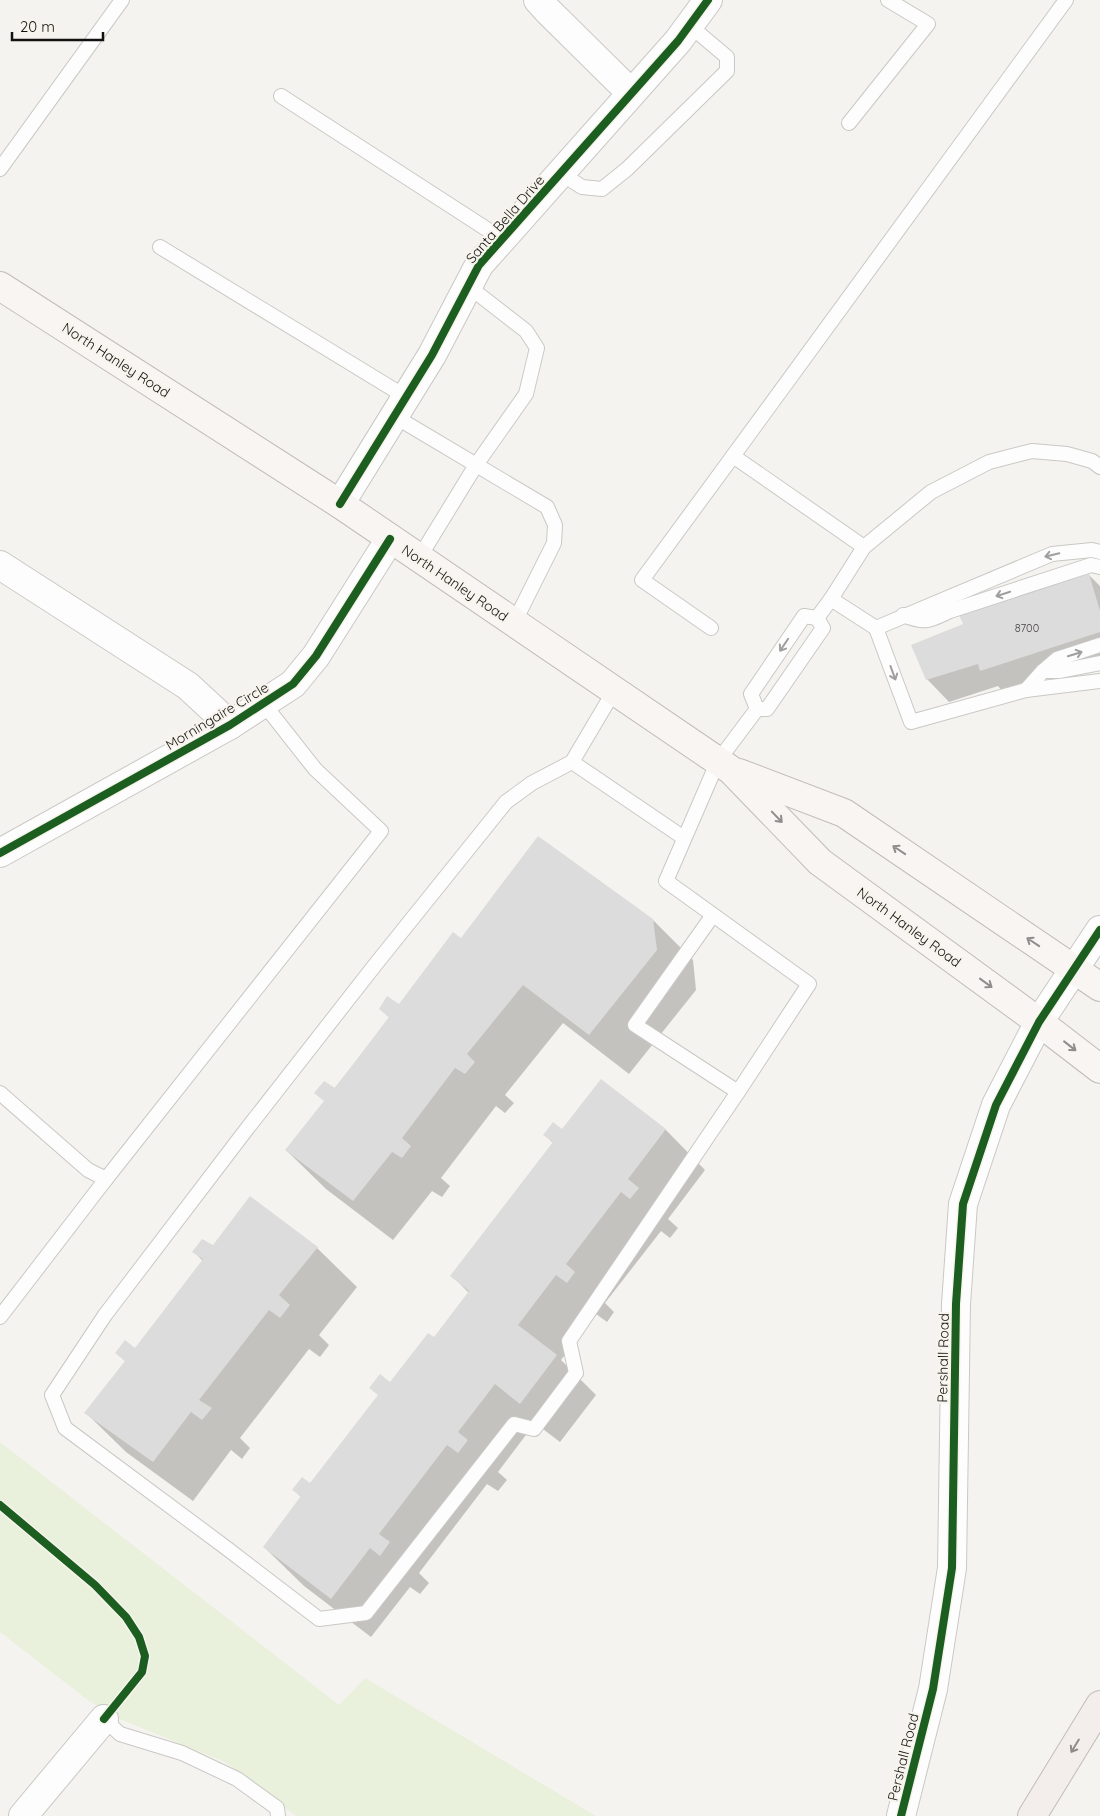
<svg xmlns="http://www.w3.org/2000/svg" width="1100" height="1816" font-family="Quicksand,sans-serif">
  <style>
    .green { fill: #e9f0dc }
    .shadow { fill: #0003 }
    .building { fill: #dddcdc }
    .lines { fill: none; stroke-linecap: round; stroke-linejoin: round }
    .service-casing { stroke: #c9c8c5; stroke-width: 16 }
    .minor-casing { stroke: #c9c8c5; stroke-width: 30 }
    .tertiary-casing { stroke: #c9c8c5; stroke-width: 30 }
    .primary-casing { stroke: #c2bcb8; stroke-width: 30 }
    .motorway-casing { stroke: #c2bcb8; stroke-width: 30 }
    .service { stroke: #fefdfd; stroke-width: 14 }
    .minor { stroke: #fefdfd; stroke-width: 28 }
    .tertiary { stroke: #fefdfd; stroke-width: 28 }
    .primary { stroke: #f8f5f3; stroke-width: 28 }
    .motorway { stroke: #f3eeec; stroke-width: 28 }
    .cycleway-casing { stroke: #f7f4ed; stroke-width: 11 }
    .cycleway { stroke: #1b5e20; stroke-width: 8 }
    .oneway { stroke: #a09f9e }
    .oneway2 { stroke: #908e8c }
    .oneway3 { stroke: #8e8b89 }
    .labels { text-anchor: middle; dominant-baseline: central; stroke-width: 4.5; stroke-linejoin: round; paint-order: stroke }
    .number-label { font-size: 11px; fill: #454442 }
    .street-label { font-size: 14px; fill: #12110f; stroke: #f7f4ed }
  </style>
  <rect width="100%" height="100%" fill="#f5f3ef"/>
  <!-- green -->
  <polygon class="green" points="0,1442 339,1705 365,1678 596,1816 296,1816 225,1762 122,1720 89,1701 0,1632"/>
  <!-- shadow -->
  <g class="shadow">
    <polygon points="1089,575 1100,586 1100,661 1004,693 998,686 949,702 927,679"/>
    <polygon points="653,920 693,960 696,990 629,1074 563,1023 505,1095 514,1103 505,1113 496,1106 441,1178 450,1186 442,1197 432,1191 393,1240 326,1189 286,1150 390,1018 380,1009 400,1005 461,940"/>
    <polygon points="601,1081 666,1130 705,1170 668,1219 678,1228 670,1238 661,1231 605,1303 614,1312 607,1322 596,1314 561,1360 596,1395 560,1442 535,1423 498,1472 507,1480 498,1491 487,1484 419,1573 429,1583 420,1594 410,1587 371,1637 304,1586 264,1547 302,1498 294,1490 310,1485 390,1384 434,1339 469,1293 452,1276 553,1143 544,1134 562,1131"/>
    <polygon points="213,1246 317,1248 357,1287 319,1335 329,1345 320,1357 309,1349 240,1438 250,1448 242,1459 231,1450 193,1501 126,1452 86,1413 126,1362 117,1353 136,1350 203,1261 194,1252"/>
  </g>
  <!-- building -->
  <g class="building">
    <polygon points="1089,574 1100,611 1100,632 980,671 978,664 926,680 911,645 963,624 959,615"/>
    <polygon points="538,836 653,919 657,950 589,1035 523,985 467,1054 475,1062 465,1074 455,1068 402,1138 411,1146 402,1158 392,1152 353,1201 285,1150 324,1101 314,1093 324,1081 335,1088 389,1017 379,1009 387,996 399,1004 453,932 461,938"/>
    <polygon points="601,1079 666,1129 628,1179 639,1188 630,1199 621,1192 566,1264 575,1272 567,1283 556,1275 518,1325 557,1355 520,1404 495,1384 458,1432 468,1440 458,1453 447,1445 379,1534 390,1542 380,1556 370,1548 331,1599 263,1547 301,1496 292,1490 302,1477 310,1483 378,1395 369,1388 380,1374 390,1382 428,1333 434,1337 469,1291 450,1276 553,1142 543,1135 553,1122 562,1129"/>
    <polygon points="250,1196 318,1247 279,1295 290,1305 280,1318 269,1310 199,1400 212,1408 202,1420 191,1412 153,1462 84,1413 125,1361 115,1353 125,1340 135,1348 203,1259 192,1252 202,1239 213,1245"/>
  </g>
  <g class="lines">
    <!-- service casing -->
    <g class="service-casing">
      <g id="service">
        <polyline points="281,96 502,239"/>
        <polyline points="849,123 928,24 888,0"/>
        <polyline points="0,169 122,0"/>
        <polyline points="560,173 582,187 602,189 627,169 727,71 727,57 689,25"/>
        <polyline points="160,247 406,397"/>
        <polyline points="394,416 547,507 555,525 554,543 514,623"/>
        <polyline points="733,456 1066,0"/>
        <polyline points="419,558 476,465 526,394 537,348 526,331 468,286"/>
        <polyline points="831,599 876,628 911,722 1026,690 1100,681"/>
        <path d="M 903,615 C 926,624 929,621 950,611 L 1091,565 L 1100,567"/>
        <polyline points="817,618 831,599 864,547 931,492 989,462 1032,451 1067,454 1092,461 1100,467"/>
        <polyline points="711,628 642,580 733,456 864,547"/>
        <polyline points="876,628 1052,554 1092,550 1100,552"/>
        <polyline points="1043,671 1060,671 1100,663"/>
        <polyline points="1026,690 1043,671 1057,659 1100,645"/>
        <polyline points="614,691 572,762 532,783 506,802 375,965 246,1130 105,1315 52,1395 65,1428 225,1547 319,1619 366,1613 514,1424 534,1429 576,1373 569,1341 738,1092 809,984 666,881 718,761 757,709 767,709 823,628 817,618"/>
        <polyline points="757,709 751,694 804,616 817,618"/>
        <polyline points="572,762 684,838"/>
        <polyline points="713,915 635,1025 738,1092"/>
        <polyline points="0,1093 88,1170 106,1179 381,831 315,769 263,703"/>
        <polyline points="0,1317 106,1179"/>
        <polyline points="104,1719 120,1734 182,1753 237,1779 277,1808 278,1816"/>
      </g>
    </g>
    <!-- minor casing -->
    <g class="minor-casing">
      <g id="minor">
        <polyline points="538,0 547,10 631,93"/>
        <polyline points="340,504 432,355 479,265 678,41 708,0"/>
        <polyline points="0,565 188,686 230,725"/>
        <polyline points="0,853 230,725 293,684 316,656 390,539"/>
        <polyline points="23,1816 104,1719"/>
      </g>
    </g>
    <!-- tertiary casing -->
    <g class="tertiary-casing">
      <polyline id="tertiary" points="901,1816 933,1689 952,1568 956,1304 963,1204 996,1105 1039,1022 1100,930"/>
    </g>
    <!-- primary casing -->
    <g class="primary-casing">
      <g id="primary">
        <polyline points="0,286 340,504 731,770 820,862 1039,1022 1100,1069"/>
        <polyline points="739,773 844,813 1100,987"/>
      </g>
    </g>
    <!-- motorway casing -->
    <g class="motorway-casing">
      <polyline id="motorway" points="1032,1816 1100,1705"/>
    </g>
    <!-- service -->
    <use href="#service" class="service"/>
    <!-- minor -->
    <use href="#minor" class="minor"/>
    <!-- tertiary -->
    <use href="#tertiary" class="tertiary"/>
    <!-- primary -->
    <use href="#primary" class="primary"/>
    <!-- motorway -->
    <use href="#motorway" class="motorway"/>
    <!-- cycleway casing -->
    <g class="cycleway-casing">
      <g id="cycleway">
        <polyline points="340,504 432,355 479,265 678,41 708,0"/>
        <polyline points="0,853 230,725 293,684 316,656 390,539"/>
        <polyline points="0,1505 95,1585 126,1617 139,1637 145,1656 142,1672 104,1719"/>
        <polyline points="901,1816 933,1689 952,1568 956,1304 963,1204 996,1105 1039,1022 1100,930"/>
      </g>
    </g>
    <!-- cycleway -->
    <use href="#cycleway" class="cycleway"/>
  </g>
  <!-- one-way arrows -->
  <defs><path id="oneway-shaft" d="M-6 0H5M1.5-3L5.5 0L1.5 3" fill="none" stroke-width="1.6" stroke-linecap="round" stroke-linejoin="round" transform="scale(1.25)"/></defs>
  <g class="oneway">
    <use href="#oneway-shaft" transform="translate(1052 555) rotate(166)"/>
    <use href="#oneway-shaft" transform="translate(1003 594) rotate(162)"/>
    <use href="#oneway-shaft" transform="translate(784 645) rotate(124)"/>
    <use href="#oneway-shaft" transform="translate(1075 654) rotate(-17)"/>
    <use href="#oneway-shaft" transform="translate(893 673) rotate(70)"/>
  </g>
  <g class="oneway2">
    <use href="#oneway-shaft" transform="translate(777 817) rotate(46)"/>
    <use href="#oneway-shaft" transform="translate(899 850) rotate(-146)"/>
    <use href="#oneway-shaft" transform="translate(1033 942) rotate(-146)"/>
    <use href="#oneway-shaft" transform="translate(986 983) rotate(36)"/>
    <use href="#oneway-shaft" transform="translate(1070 1046) rotate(38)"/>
  </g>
  <use class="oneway3" href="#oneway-shaft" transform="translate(1075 1746) rotate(121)"/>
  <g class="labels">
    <!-- number labels -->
    <g class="number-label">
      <text x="1027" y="628">8700</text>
    </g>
    <!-- street labels -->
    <g class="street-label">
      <text transform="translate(505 219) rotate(-49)">Santa Bella Drive</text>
      <text transform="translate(116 360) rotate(33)">North Hanley Road</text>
      <text transform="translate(455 583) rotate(34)">North Hanley Road</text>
      <text transform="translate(217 716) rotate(-31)">Morningaire Circle</text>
      <text transform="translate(909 927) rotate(36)">North Hanley Road</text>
      <text transform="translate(943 1358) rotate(-89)">Pershall Road</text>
      <text transform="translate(903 1757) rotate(-76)">Pershall Road</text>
    </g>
  </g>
  <!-- scale -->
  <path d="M12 32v8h91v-8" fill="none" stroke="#12110f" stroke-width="2.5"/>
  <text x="20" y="32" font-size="15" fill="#12110f" stroke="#f7f4ed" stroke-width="4" paint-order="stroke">20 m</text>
</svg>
